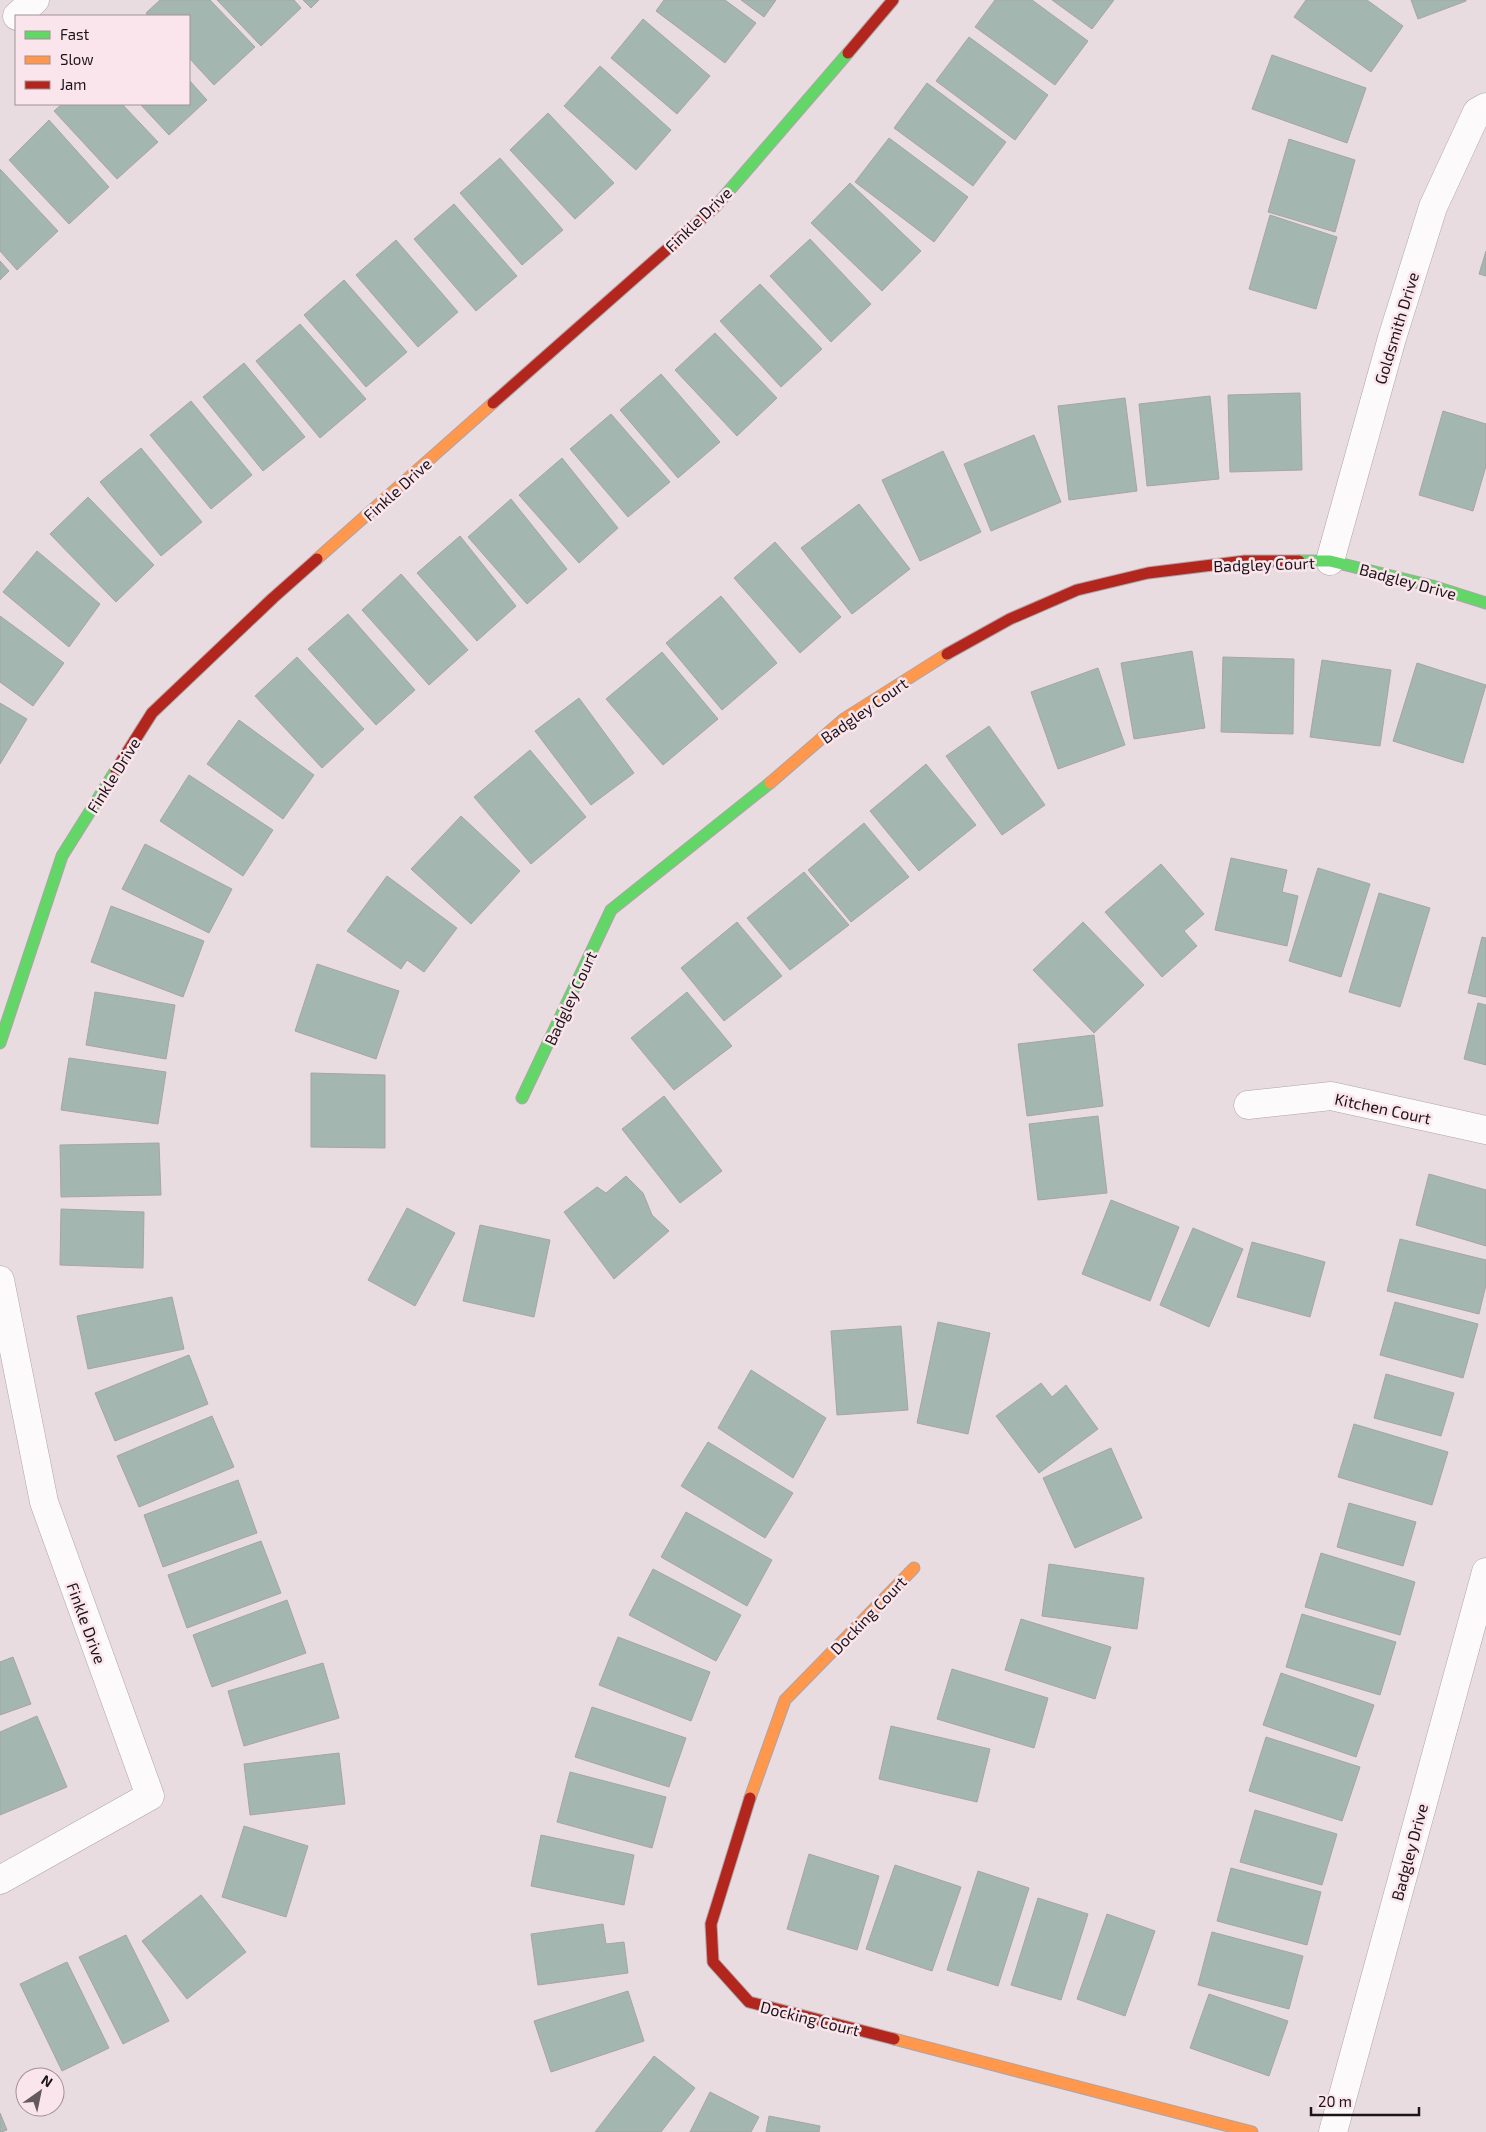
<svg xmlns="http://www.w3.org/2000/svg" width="1486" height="2132" font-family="'Exo 2',sans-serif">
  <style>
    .building { fill: #a3b6b0; stroke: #a7a5a5 }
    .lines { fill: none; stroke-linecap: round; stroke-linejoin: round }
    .street-casing { stroke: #aea4a7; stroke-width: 29 }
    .fast-casing { stroke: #aea4a7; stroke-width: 13 }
    .slow-casing { stroke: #aea4a7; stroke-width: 13 }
    .jam-casing { stroke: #aea4a7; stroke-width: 13 }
    .street { stroke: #fcfafa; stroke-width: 28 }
    .fast { stroke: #63d668; stroke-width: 11 }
    .slow { stroke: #ff974d; stroke-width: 11 }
    .jam { stroke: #b3261e; stroke-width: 11 }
    .labels { text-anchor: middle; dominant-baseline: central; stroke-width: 5; stroke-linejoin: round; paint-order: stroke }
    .street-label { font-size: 16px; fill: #1c1417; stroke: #fbe5ed }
  </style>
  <rect width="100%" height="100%" fill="#e9dce0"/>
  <!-- building -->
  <g class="building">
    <polygon points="160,0 210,0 255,47 214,85 189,58 189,16 148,16 146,13"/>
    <polygon points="217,0 294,0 301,8 261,46"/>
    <polygon points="303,0 319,0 311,8"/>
    <polygon points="664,0 725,0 756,23 725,63 656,11"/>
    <polygon points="741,0 776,0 764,17"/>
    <polygon points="995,0 1032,0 1088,41 1055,85 975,27"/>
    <polygon points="1052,0 1114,0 1092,29"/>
    <polygon points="1306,0 1367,0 1403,26 1371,72 1294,17"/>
    <polygon points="1411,0 1466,0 1466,1 1418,19"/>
    <polygon points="643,19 710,76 677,114 611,58"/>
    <polygon points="969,37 1048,95 1015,140 936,81"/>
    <polygon points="1272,55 1366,88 1347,143 1252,109"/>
    <polygon points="600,66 671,130 636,170 564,106"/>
    <polygon points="189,80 207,100 169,135 140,104 189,104"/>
    <polygon points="927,83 1006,142 973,186 894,128"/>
    <polygon points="62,104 122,104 158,142 117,179 54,111"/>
    <polygon points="548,113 614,183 575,219 510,150"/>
    <polygon points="49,120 109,187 69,224 9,160"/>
    <polygon points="889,138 968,197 934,242 855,182"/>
    <polygon points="1289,139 1355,160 1335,232 1268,212"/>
    <polygon points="500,158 563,230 522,265 460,193"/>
    <polygon points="0,169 58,231 17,270 0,251"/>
    <polygon points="850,183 921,251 882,291 811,223"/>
    <polygon points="454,204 517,276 476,311 414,239"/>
    <polygon points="1270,215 1337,237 1316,309 1249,289"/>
    <polygon points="810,239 871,304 831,342 770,276"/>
    <polygon points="396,240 458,312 418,347 356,275"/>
    <polygon points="1486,251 1486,276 1479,274"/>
    <polygon points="0,261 9,271 0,280"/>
    <polygon points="344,280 407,352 366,387 304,315"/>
    <polygon points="760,284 822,349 781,387 720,321"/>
    <polygon points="300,324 366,399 320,438 256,361"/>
    <polygon points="715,333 777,398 737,436 675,370"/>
    <polygon points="244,363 305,437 263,471 203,397"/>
    <polygon points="661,374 720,442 678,478 620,410"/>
    <polygon points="1300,393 1302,470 1230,472 1228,395"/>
    <polygon points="1210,396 1219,479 1147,486 1139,404"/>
    <polygon points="1125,398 1137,491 1069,500 1058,406"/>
    <polygon points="191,401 252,475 211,509 150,435"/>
    <polygon points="1443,411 1486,424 1486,466 1473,511 1419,495"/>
    <polygon points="611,414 670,482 628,517 570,449"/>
    <polygon points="1034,435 1061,502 991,531 964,464"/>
    <polygon points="141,448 202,522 161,556 100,482"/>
    <polygon points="943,451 981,532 920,561 882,480"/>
    <polygon points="562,458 618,528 579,563 519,495"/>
    <polygon points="88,497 154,565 116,602 50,534"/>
    <polygon points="511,499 567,569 527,604 468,537"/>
    <polygon points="859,504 910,569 852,614 801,548"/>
    <polygon points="460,536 516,606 477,641 417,573"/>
    <polygon points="775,542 841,617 800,653 734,578"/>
    <polygon points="37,551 100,604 69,647 3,592"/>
    <polygon points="401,574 468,650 429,685 362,610"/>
    <polygon points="721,596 777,663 722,710 666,643"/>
    <polygon points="348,614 415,690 376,725 308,649"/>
    <polygon points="0,616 64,663 33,706 0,682"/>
    <polygon points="1192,651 1205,728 1134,739 1121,663"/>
    <polygon points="662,652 718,719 663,765 606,699"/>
    <polygon points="297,657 364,729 322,768 255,696"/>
    <polygon points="1223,657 1294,659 1293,734 1221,732"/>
    <polygon points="1322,660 1391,670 1380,746 1310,737"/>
    <polygon points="1417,663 1486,685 1463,763 1393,741"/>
    <polygon points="1098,668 1125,745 1058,769 1031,692"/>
    <polygon points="579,698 634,773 591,805 535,731"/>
    <polygon points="0,703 27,719 0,764"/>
    <polygon points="239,720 314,775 283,819 207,764"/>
    <polygon points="989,726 1045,805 1002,835 946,756"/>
    <polygon points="530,750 586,817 531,864 474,797"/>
    <polygon points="926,764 976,825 919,871 870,811"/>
    <polygon points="189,775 273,830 243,876 160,821"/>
    <polygon points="461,816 520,871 471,924 411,869"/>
    <polygon points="864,823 909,877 851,922 808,870"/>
    <polygon points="145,844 232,889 209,933 122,889"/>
    <polygon points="1231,858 1287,870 1282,892 1298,896 1287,946 1215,930"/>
    <polygon points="1161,864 1204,914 1184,931 1197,946 1162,977 1105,912"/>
    <polygon points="1318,868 1370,884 1341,977 1289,961"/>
    <polygon points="804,872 849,925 790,970 747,918"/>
    <polygon points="387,876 457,928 424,972 407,960 401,969 347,931"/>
    <polygon points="1379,893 1430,908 1400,1007 1349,992"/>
    <polygon points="111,906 204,941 183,997 91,962"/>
    <polygon points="737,922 782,976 724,1021 681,968"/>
    <polygon points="1083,922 1144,985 1094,1033 1033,970"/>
    <polygon points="1482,937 1486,938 1486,997 1468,993"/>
    <polygon points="317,964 399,991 376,1059 295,1031"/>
    <polygon points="95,992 175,1005 166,1059 86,1045"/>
    <polygon points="687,992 732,1046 674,1090 631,1038"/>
    <polygon points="1478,1003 1486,1005 1486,1065 1464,1059"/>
    <polygon points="1094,1035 1103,1106 1027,1116 1018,1044"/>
    <polygon points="69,1058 166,1072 158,1124 61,1110"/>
    <polygon points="311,1073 385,1075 385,1148 311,1147"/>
    <polygon points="664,1096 722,1171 680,1203 622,1129"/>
    <polygon points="1098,1116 1107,1193 1038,1200 1029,1124"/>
    <polygon points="159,1143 161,1195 61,1197 60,1145"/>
    <polygon points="1429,1174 1486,1190 1486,1246 1416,1225"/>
    <polygon points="626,1176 643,1193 652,1215 669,1231 614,1279 564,1212 597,1187 606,1193"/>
    <polygon points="1111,1200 1179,1227 1150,1301 1082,1274"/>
    <polygon points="407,1208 455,1233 415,1306 368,1280"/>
    <polygon points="61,1209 144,1212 143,1268 60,1265"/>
    <polygon points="480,1225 550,1240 534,1317 463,1301"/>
    <polygon points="1193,1228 1243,1249 1209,1327 1160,1305"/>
    <polygon points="1400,1239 1486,1260 1486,1285 1479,1314 1387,1291"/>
    <polygon points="1252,1242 1325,1262 1310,1317 1237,1297"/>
    <polygon points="172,1297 184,1349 88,1369 77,1316"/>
    <polygon points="1395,1302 1478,1324 1463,1378 1380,1355"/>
    <polygon points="938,1322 990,1333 968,1434 917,1423"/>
    <polygon points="901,1326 908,1410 837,1415 831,1331"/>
    <polygon points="189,1355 208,1404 115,1441 95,1393"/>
    <polygon points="751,1370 826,1418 793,1478 718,1428"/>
    <polygon points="1386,1374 1454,1393 1441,1436 1374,1418"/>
    <polygon points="1041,1383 1052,1397 1066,1385 1098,1429 1039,1473 996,1416"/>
    <polygon points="212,1416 234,1467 139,1507 117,1456"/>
    <polygon points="1354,1424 1448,1452 1432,1505 1338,1477"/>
    <polygon points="708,1442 793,1493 765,1538 681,1486"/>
    <polygon points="1111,1448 1142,1518 1075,1548 1043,1478"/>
    <polygon points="238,1480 257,1533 163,1567 144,1515"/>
    <polygon points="1349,1503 1416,1522 1403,1566 1337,1547"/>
    <polygon points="686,1512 772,1560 747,1606 661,1557"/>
    <polygon points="261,1541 281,1593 187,1628 168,1575"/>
    <polygon points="1321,1553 1415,1582 1400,1635 1305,1607"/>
    <polygon points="1049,1564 1144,1578 1137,1629 1042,1616"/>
    <polygon points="653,1569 741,1615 716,1661 629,1615"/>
    <polygon points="287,1600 306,1653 212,1687 193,1635"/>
    <polygon points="1302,1614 1396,1642 1380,1695 1286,1667"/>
    <polygon points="1021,1619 1111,1647 1095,1699 1005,1670"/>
    <polygon points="618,1637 710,1672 691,1721 599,1685"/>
    <polygon points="13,1657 31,1704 0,1715 0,1662"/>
    <polygon points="323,1663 339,1718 244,1746 228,1691"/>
    <polygon points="952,1669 1048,1698 1034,1748 937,1719"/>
    <polygon points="1281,1673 1374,1705 1356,1757 1263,1725"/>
    <polygon points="592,1707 686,1738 669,1787 575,1757"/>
    <polygon points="37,1716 67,1787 0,1815 0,1732"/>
    <polygon points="891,1726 990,1749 977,1802 879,1779"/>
    <polygon points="1266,1737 1360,1767 1342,1821 1249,1791"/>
    <polygon points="339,1753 345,1804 250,1815 244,1764"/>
    <polygon points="570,1772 666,1797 652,1848 557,1822"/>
    <polygon points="1255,1810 1337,1834 1322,1885 1240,1862"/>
    <polygon points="244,1826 308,1846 286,1917 222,1897"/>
    <polygon points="541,1835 634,1855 624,1905 531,1886"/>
    <polygon points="809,1854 879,1876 857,1950 787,1929"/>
    <polygon points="895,1865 961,1887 932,1971 866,1949"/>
    <polygon points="1231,1868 1321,1892 1307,1945 1217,1921"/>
    <polygon points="978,1871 1029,1888 998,1986 947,1970"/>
    <polygon points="201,1895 246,1952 187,1999 142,1941"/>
    <polygon points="1038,1898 1088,1914 1061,2000 1011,1985"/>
    <polygon points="1107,1914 1155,1931 1125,2016 1077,1999"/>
    <polygon points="603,1924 606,1944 624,1942 628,1973 538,1985 531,1934"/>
    <polygon points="1212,1932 1303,1956 1289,2009 1198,1985"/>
    <polygon points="126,1935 169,2021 123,2044 79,1957"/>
    <polygon points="67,1962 109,2048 62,2071 20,1984"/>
    <polygon points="628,1991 644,2041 551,2072 534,2021"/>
    <polygon points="1209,1994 1288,2021 1269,2076 1190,2048"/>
    <polygon points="654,2056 695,2088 661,2132 595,2132"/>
    <polygon points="710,2092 759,2117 751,2132 690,2132"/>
    <polygon points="0,2113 7,2130 1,2132 0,2132"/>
    <polygon points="769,2116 820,2126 819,2132 766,2132"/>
  </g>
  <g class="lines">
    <!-- street casing -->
    <g class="street-casing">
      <g id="street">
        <polyline points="17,16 35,0"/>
        <polyline points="1330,561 1392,338 1433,207 1477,112 1486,107"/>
        <polyline points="1248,1105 1331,1096 1486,1130"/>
        <polyline points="0,1280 44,1502 150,1796 0,1880"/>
        <polyline points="1333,2132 1486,1572"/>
      </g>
    </g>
    <!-- fast casing -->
    <g class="fast-casing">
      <g id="fast">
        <polyline points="715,207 848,53"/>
        <polyline points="1299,561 1330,561 1432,586 1486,603"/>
        <polyline points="0,1043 62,856 116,770"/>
        <polyline points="522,1098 611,910 770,783"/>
      </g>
    </g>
    <!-- slow casing -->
    <g class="slow-casing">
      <g id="slow">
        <polyline points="317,559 493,403"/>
        <polyline points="770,783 844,719 947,654"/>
        <polyline points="750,1798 785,1700 914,1568"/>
        <polyline points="894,2039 1252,2132"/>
      </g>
    </g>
    <!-- jam casing -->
    <g class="jam-casing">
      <g id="jam">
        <polyline points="848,53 893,0"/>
        <polyline points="493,403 715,207"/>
        <polyline points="947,654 1010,619 1077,590 1148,573 1245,561 1299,561"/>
        <polyline points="116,770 152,713 273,598 317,559"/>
        <polyline points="750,1798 711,1924 713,1962 749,2002 894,2039"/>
      </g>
    </g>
    <!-- street -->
    <use href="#street" class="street"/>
    <!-- fast -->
    <use href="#fast" class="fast"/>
    <!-- slow -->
    <use href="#slow" class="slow"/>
    <!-- jam -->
    <use href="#jam" class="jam"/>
  </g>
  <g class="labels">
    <!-- street labels -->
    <g class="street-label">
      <text transform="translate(698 219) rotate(-44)">Finkle Drive</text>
      <text transform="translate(1396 328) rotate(-73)">Goldsmith Drive</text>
      <text transform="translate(397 489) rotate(-42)">Finkle Drive</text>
      <text transform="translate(1264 564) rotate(-2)">Badgley Court</text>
      <text transform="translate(1408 581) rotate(15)">Badgley Drive</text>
      <text transform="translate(864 710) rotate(-35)">Badgley Court</text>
      <text transform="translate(113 775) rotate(-58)">Finkle Drive</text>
      <text transform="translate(570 998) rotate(-65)">Badgley Court</text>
      <text transform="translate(1383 1108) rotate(12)">Kitchen Court</text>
      <text transform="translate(868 1615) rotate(-46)">Docking Court</text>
      <text transform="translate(87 1623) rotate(70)">Finkle Drive</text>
      <text transform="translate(1409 1852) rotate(-75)">Badgley Drive</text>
      <text transform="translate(810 2018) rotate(14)">Docking Court</text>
    </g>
  </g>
  <!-- legend -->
  <rect x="15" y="15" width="175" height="90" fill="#fbe5ed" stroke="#a29197"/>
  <rect x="25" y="31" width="25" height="8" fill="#63d668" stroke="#a29197"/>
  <text x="60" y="40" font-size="15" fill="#1c1417">Fast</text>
  <rect x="25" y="56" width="25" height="8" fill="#ff974d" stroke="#a29197"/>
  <text x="60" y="65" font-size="15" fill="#1c1417">Slow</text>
  <rect x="25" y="81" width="25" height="8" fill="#b3261e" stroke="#a29197"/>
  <text x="60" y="90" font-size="15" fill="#1c1417">Jam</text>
  <!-- north arrow -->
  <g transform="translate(40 2092) rotate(33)"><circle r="24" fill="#fbe5ed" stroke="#a29197"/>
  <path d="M0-4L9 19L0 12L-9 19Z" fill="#645a5d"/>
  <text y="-8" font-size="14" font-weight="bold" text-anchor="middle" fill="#1c1417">N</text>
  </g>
  <!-- scale -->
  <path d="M1311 2107v8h108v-8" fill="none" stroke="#1c1417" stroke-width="2.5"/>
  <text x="1318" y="2107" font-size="15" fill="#1c1417" stroke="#fbe5ed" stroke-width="4" paint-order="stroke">20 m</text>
</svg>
